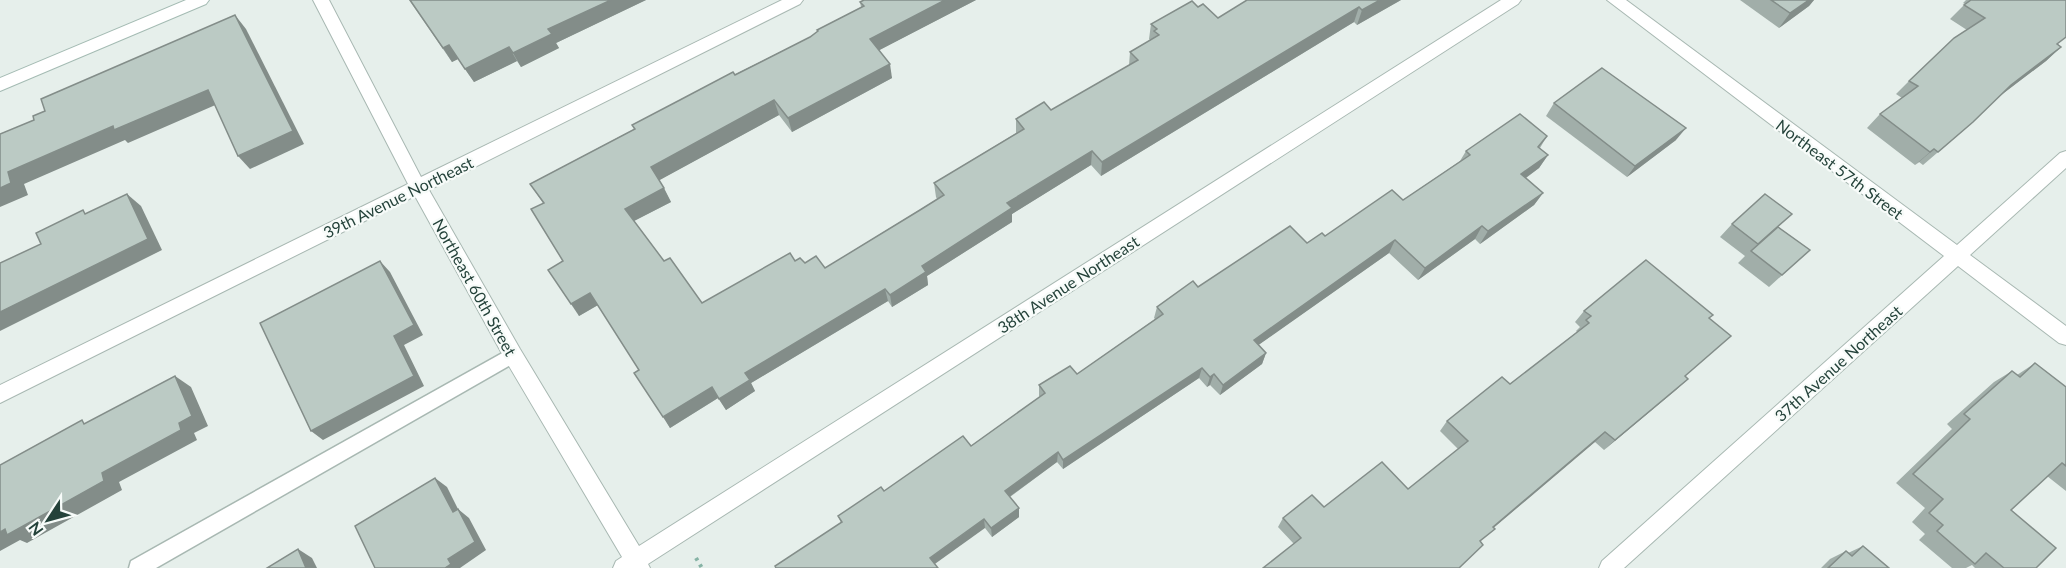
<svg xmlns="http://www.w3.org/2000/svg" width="2066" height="568" font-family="Lato,sans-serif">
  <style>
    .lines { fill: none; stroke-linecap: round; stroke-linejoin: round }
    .lane-casing { stroke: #a8b8b2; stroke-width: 3 }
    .street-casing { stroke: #a8b8b2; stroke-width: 2 }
    .secondary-casing { stroke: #a4bbb3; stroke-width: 2 }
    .path { stroke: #86b3a5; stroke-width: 4; stroke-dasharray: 3 4.5; stroke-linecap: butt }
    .lane { fill: #fff; fill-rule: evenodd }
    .street { fill: #fff; fill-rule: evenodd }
    .secondary { fill: #fff; fill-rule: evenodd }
    .wall { fill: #a1aea9 }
    .shaded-wall { fill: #838d89 }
    .building { fill: #bbcac4; stroke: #838d89; stroke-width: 1.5 }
    .labels { text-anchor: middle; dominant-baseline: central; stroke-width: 4.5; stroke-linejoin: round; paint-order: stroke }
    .street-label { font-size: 16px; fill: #24423a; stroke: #f7fbf9 }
  </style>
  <rect width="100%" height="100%" fill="#e6efeb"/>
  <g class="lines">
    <!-- lane casing -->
    <g class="lane-casing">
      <polygon id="lane" points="513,347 519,350 522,355 519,360 156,568 129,568 131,561"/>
    </g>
    <!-- street casing -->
    <g class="street-casing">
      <g id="street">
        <polygon points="313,0 329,0 421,177 782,0 803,0 800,4 429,190 520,349 639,546 1501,0 1521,0 1518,4 648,564 650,568 613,568 616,561 622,557 506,361 415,196 0,403 0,385 408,184"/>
        <polygon points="1607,0 1626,0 1957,245 2060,153 2066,151 2066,168 1970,255 2066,326 2066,345 2059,343 1958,266 1624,568 1599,568 1602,561 1944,256"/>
      </g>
    </g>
    <!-- secondary casing -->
    <g class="secondary-casing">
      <polygon id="secondary" points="186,0 209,0 206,4 0,91 0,78"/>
    </g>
    <!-- path -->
    <polyline class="path" points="696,558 702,568"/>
    <!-- lane -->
    <use href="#lane" class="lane"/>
    <!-- street -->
    <use href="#street" class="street"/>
    <!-- secondary -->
    <use href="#secondary" class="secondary"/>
  </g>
  <!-- wall -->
  <g class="wall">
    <polygon points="409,0 646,0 556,43 559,48 521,67 517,61 474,82 458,59 452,62"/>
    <polygon points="976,0 879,50 892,78 792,132 779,115 659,180 671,202 634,221 664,261 702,303 795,261 825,268 937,199 936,197 934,183 1016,133 1016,119 1051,110 1129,65 1130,52 1150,40 1149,39 1151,24 1198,7 1218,18 1401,0 1357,25 1354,22 1101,176 1091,165 1012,214 1012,222 927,276 928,285 892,307 888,301 751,383 755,391 726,410 718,398 670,428 639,370 598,305 579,316 563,261 543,203 530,184 634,129 632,125 810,37 817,32 817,30 861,7 860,2"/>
    <polygon points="1740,0 1814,0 1809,6 1779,28"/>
    <polygon points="1966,0 2066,0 2058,44 2061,47 2046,61 2002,94 1958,135 1923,165 1919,162 1915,165 1867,128 1880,114 1902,98 1896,94 1909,81 1967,30 1950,19 1965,4 1963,3"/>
    <polygon points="1554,103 1676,140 1627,177 1546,116"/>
    <polygon points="1547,136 1540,148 1548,155 1539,168 1526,178 1543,193 1534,205 1480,244 1475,239 1418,280 1389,253 1258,345 1266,353 1262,364 1220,395 1210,385 1207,387 1199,378 1063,469 1057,462 1010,497 1019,517 992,537 985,528 841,523 838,516 971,446 1040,397 1039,396 1039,385 1077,374 1155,319 1154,318 1157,307 1198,287 1325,236 1403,200 1460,161 1466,151"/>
    <polygon points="1732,224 1778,227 1810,250 1769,287 1738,263 1745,256 1720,237"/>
    <polygon points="1584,311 1709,319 1685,376 1688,379 1604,450 1595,442 1294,544 1278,527 1283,518 1324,507 1408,489 1458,449 1440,431 1447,421 1510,384 1577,332 1576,331 1580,327 1575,322"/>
    <polygon points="2035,363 2066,387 2066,491 2047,476 2011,510 2036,568 1975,568 1972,565 1966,568 1952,568 1919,540 1925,534 1912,522 1925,508 1896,483 1952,429 1947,424 1994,382 2012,371 2017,375"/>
    <polygon points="1863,546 1889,568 1821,568 1830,559 1846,551 1848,553"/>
  </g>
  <!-- shaded-wall -->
  <g class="shaded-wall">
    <polygon points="611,0 646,0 556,43 559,48 521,67 513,53 548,29"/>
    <polygon points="945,0 976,0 872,54 870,39"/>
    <polygon points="1380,0 1401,0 1357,25 1362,10"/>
    <polygon points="1809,0 1814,0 1809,6 1779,28 1790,13"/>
    <polygon points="1359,7 1354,22 1101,176 1102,162"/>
    <polygon points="235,15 246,29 304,144 250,169 238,156"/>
    <polygon points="449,45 458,59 452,62 443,48"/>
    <polygon points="509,47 517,61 474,82 465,69"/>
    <polygon points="2061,47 2046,61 1996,99 2011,85"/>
    <polygon points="890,64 892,78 792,132 788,118"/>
    <polygon points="208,90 220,103 128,143 125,140 24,184 28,195 0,207 0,188 8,172 113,126"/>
    <polygon points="774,100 779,115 658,181 651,167"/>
    <polygon points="1686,128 1676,140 1627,177 1635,166"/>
    <polygon points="1934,149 1919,162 1915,165 1930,152"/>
    <polygon points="1092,151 1091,165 1012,214 1012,222 927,276 928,285 892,307 890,295 922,266 1007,203"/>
    <polygon points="1548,155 1539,168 1513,187 1521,174"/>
    <polygon points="664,188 671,202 632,222 625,209"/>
    <polygon points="1543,193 1534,205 1480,244 1488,231"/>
    <polygon points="127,194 141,206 162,250 0,331 0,312"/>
    <polygon points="1482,226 1475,239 1418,280 1425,268"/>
    <polygon points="1395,240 1389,253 1250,351 1254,340"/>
    <polygon points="380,261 390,272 423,335 404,345 424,386 323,440 311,431 394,336"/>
    <polygon points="885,289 888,301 751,383 755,391 726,410 719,399 745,373"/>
    <polygon points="590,293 598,305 579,316 571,304"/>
    <polygon points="1266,353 1262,364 1220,395 1223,385"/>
    <polygon points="1202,368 1199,378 1063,469 1063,460"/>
    <polygon points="1214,374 1210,385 1207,387 1210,377"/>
    <polygon points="175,376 191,387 208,426 194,433 197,440 119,482 122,490 27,543 20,540 0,551 0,532 102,473 179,423"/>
    <polygon points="1688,379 1676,390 1604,450 1615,440"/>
    <polygon points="712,387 718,398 670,428 663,417"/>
    <polygon points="1605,432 1595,442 1484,536 1493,527"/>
    <polygon points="1058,452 1057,462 1005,500 1005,491"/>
    <polygon points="435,478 447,487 464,521 453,512"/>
    <polygon points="1019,508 1019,517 992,537 991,528"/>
    <polygon points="458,509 469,518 486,550 460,568 445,568 448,559"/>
    <polygon points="984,519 985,528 932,566 930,558"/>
    <polygon points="298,549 312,558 317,568 306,568"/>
  </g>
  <!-- building -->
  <g class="building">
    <polygon points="410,0 611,0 548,29 552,34 513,53 509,47 465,69 449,45 443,48"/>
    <polygon points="864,0 945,0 870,39 890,64 788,118 774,100 651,167 664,188 625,209 664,261 670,258 702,303 790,253 795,261 800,258 805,263 816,256 825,268 920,210 944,195 934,183 1024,129 1016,119 1044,102 1051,110 1138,60 1130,52 1159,35 1154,31 1157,29 1151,24 1192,1 1198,7 1203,4 1218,18 1247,0 1380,0 1362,10 1359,7 1102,162 1092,151 1007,203 1012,208 922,266 926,272 890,295 885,289 745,373 750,380 719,399 712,387 663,417 634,373 639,370 590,293 571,304 548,270 563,261 531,209 544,203 530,184 635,129 632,125 678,101 733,72 735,75 810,37 818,31 817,30 864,6 860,2"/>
    <polygon points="1771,0 1809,0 1790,13"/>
    <polygon points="1971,0 2066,0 2066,37 2057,44 2061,47 2011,85 1973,122 1938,152 1934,149 1930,152 1880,114 1918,86 1909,81 1954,38 1985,18 1964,5"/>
    <polygon points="235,15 293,131 238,156 208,90 114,130 113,126 8,172 11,183 0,188 0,134 34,120 33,116 45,111 41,99"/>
    <polygon points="1602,68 1686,128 1635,166 1554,103"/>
    <polygon points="1520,114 1547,136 1538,147 1548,155 1521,174 1543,193 1488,231 1482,226 1425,268 1395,240 1254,340 1266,353 1223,385 1214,374 1210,377 1202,368 1063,460 1058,452 1005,491 1019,508 991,528 984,519 930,558 938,568 776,568 775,566 842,522 838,516 881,487 884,491 963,436 971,446 1045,393 1039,385 1070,366 1077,374 1163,314 1157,307 1193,281 1198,287 1290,226 1307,243 1322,233 1325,236 1392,190 1403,200 1470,155 1466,151"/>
    <polygon points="127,194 148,239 0,312 0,263 41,244 36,233 83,210 85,214"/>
    <polygon points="1765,194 1792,214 1758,244 1732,224"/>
    <polygon points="1778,227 1810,250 1782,275 1751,251"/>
    <polygon points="1646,260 1713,315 1709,318 1731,336 1685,376 1688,379 1615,440 1605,432 1493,527 1495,529 1480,541 1483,545 1459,568 1263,568 1301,538 1283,518 1312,495 1324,507 1382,462 1408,489 1468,441 1447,421 1502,377 1510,384 1589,323 1586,320 1591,316 1584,311"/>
    <polygon points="380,261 414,325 394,336 414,376 311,431 260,323"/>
    <polygon points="2035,363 2066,387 2066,466 2062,463 2011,510 2056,548 2036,568 2004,568 1986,553 1975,564 1937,531 1943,525 1929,513 1943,499 1913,474 1970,419 1964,414 2012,371 2020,377"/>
    <polygon points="175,376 192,416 179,423 181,430 102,473 104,481 7,535 5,529 0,532 0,465 82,420 84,424"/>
    <polygon points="435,478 453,512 458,509 475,542 448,559 451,564 445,568 375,568 355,526"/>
    <polygon points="1863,546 1889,568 1828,568 1846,551 1852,556"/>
    <polygon points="298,549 306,568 267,568"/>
  </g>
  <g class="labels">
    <!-- street labels -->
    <g class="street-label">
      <text transform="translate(1840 169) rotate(37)">Northeast 57th Street</text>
      <text transform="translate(398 197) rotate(-26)">39th Avenue Northeast</text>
      <text transform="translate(1068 284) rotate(-33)">38th Avenue Northeast</text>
      <text transform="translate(475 287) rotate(61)">Northeast 60th Street</text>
      <text transform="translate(1838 363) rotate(-42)">37th Avenue Northeast</text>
    </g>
  </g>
  <!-- north arrow -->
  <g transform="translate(48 520) rotate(234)" stroke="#f7fbf9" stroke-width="4.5" paint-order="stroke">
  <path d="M0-4.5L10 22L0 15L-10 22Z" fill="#24423a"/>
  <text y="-9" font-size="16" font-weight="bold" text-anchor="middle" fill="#24423a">N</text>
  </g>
</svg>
